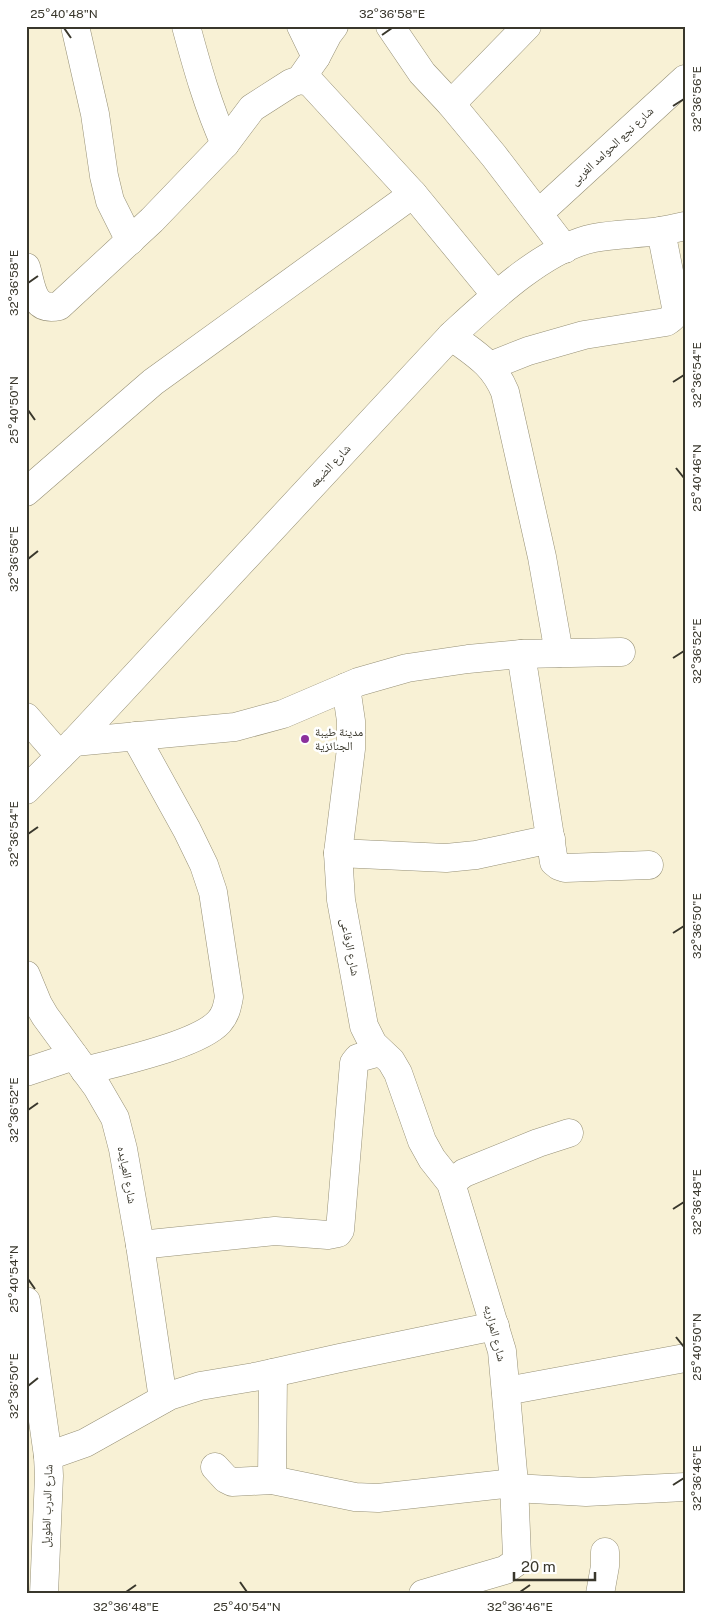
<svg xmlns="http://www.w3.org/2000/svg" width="711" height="1620" font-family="'Public Sans','Noto Naskh Arabic',sans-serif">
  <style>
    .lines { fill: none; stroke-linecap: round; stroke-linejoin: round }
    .street-casing { stroke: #969076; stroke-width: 29 }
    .secondary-casing { stroke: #969076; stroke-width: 29 }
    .street { stroke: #fff; stroke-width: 28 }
    .secondary { stroke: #fff; stroke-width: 28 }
    .ticks { fill: none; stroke: #39372c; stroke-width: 2 }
    .poi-dot { fill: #8b309c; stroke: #fff; stroke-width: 2 }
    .labels { text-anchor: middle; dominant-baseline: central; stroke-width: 5; stroke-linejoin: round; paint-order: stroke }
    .street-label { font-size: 12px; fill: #39372c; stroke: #fff }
    .poi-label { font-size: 12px; fill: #39372c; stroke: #fff; text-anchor: start }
    .neatline { fill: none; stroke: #39372c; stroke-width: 2 }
    .ticks-label { font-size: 12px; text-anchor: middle; fill: #39372c }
  </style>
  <rect width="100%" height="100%" fill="#f8f1d5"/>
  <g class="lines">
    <!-- street casing -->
    <g class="street-casing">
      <g id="street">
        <polyline points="75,26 95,114 104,176 110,201 130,241"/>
        <path d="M 186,26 C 197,67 208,106 225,144"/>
        <polyline points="301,26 316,57"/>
        <polyline points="390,26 422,73 451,104"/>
        <polyline points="527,26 451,104 494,156 565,249"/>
        <polyline points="300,80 316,57 328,34 334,26"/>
        <polyline points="539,213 685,79"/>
        <path d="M 26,267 C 32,287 32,312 59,306 L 152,220 L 225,144 L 252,108 L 291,83 L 300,80 L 310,82 L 413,194"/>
        <path d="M 451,336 C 475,354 493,363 505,392 L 542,557 L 559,653"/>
        <path d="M 490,366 L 528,351 L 584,335 L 666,322 C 673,318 675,315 676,307 L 661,231"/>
        <polyline points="26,492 153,382 413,194 496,295"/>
        <polyline points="521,654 554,862 559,866 565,868 649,865"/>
        <polyline points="346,687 351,721 351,749 338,853 341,900 364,1026 373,1044 391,1061 398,1073 422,1141 432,1159 451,1183 502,1351 514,1483 517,1557 515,1563 505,1570 423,1594"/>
        <polyline points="26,717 60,756"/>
        <polyline points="74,742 235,727 283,714 358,682 407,668 468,659 521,654 621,652"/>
        <polyline points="338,853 446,858 476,855 551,839"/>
        <polyline points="26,975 38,1004 45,1016 97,1087 115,1118 123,1149 140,1245 163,1399"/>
        <path d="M 85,1071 C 117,1062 198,1045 219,1022 C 226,1014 227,1007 229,997 L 213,892 L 204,865 L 187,830 L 135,736"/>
        <polyline points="26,1072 74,1056"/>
        <polyline points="451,1183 464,1173 538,1143 569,1133"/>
        <polyline points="140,1245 275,1231 328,1235 338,1233 340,1230 354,1063 358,1058 380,1052"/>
        <polyline points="26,1301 48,1456 49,1476 44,1594"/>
        <polyline points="506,1391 685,1358"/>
        <polyline points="48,1456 85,1443 169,1396 200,1386 254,1377 340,1358 495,1326"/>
        <polyline points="215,1467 226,1479 232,1482 272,1480 355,1497 378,1498 514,1483"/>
        <polyline points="272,1480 273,1373"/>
        <polyline points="514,1488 586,1492 685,1487"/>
        <polyline points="600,1594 605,1566 605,1552"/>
      </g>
    </g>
    <!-- secondary casing -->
    <g class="secondary-casing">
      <path id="secondary" d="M 26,790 L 74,742 L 451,336 C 488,302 544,248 594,238 C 615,234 638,234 659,231 C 667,230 676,228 685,226"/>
    </g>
    <!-- street -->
    <use href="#street" class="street"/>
    <!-- secondary -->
    <use href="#secondary" class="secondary"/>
  </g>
  <!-- ticks -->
  <path class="ticks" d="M 64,28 L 71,38M 382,35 L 392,28M 673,106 L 684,99M 28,283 L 38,276M 673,382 L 684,375M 28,410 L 35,420M 676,468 L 684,478M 28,559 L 38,551M 673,658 L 684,651M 28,834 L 38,827M 673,933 L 684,926M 28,1110 L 38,1103M 673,1209 L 684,1202M 28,1279 L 35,1289M 676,1337 L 684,1347M 28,1386 L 38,1378M 673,1485 L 684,1478M 240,1582 L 247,1592M 126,1592 L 136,1585M 520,1592 L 530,1585"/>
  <!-- markers -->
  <circle class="poi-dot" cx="305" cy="739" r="5"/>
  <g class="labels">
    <!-- street labels -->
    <g class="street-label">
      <text transform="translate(612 146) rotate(-43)">شارع نجع الحوامد الغربى</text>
      <text transform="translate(330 466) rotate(-47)">شارع الضبعه</text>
      <text transform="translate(350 947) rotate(79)">شارع الرفاعى</text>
      <text transform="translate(127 1175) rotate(79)">شارع العيايده</text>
      <text transform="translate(495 1333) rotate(76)">شارع المزاريه</text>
      <text transform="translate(47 1506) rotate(-88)">شارع الدرب الطويل</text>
    </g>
    <!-- poi labels -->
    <g class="poi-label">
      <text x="315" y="732">مدينة طيبة<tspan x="315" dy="14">الجنائزية</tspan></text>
    </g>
  </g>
  <!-- border -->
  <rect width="711" height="1620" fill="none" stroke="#ffffff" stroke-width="55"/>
  <!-- scale -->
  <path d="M514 1572v8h81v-8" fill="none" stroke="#39372c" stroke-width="2.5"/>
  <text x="521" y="1572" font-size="15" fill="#39372c" stroke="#ffffff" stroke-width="4" paint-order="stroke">20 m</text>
  <rect x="28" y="28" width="656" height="1564" class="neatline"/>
  <g class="ticks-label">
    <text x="64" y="18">25°40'48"N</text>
    <text x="392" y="18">32°36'58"E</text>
    <text transform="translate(697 99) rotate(-90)" y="4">32°36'56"E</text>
    <text transform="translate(14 283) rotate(-90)" y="4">32°36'58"E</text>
    <text transform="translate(697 375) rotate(-90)" y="4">32°36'54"E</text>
    <text transform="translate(14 410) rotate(-90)" y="4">25°40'50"N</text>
    <text transform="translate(697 478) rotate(-90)" y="4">25°40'46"N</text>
    <text transform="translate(14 559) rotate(-90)" y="4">32°36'56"E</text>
    <text transform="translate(697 651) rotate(-90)" y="4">32°36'52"E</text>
    <text transform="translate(14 834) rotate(-90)" y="4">32°36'54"E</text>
    <text transform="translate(697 926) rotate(-90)" y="4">32°36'50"E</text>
    <text transform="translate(14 1110) rotate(-90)" y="4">32°36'52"E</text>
    <text transform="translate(697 1202) rotate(-90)" y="4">32°36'48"E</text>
    <text transform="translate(14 1279) rotate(-90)" y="4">25°40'54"N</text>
    <text transform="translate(697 1347) rotate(-90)" y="4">25°40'50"N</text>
    <text transform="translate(14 1386) rotate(-90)" y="4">32°36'50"E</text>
    <text transform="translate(697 1478) rotate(-90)" y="4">32°36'46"E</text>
    <text x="126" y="1611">32°36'48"E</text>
    <text x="247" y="1611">25°40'54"N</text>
    <text x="520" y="1611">32°36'46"E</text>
  </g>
</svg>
